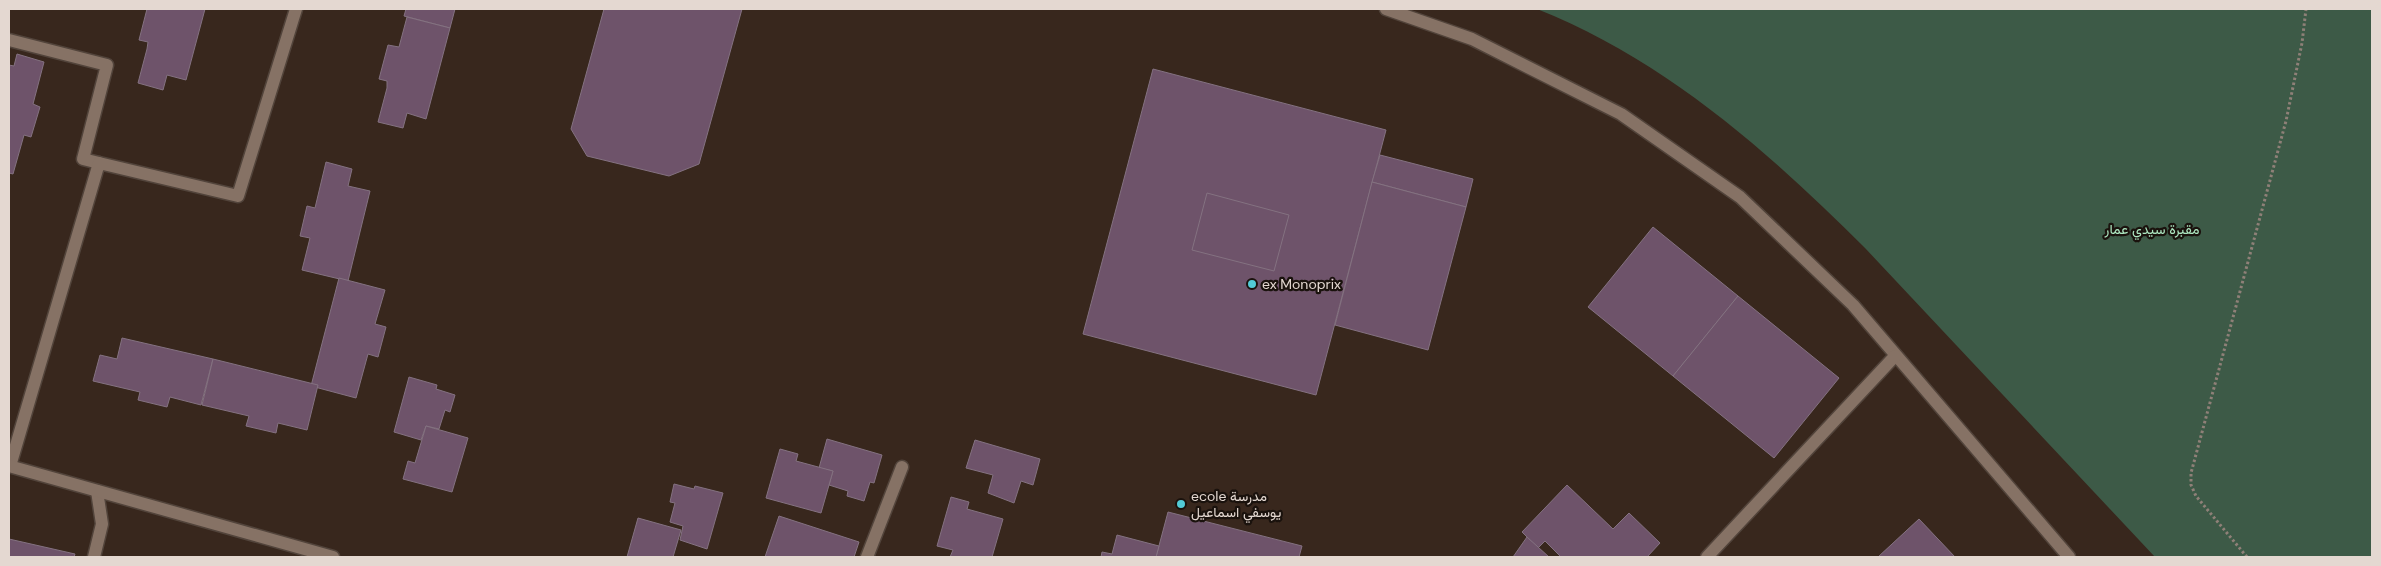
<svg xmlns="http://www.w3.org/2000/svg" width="2381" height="566" font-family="'DM Sans',Vazirmatn,sans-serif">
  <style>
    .green { fill: #3d5a47 }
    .building { fill: #6e536a; stroke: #847281 }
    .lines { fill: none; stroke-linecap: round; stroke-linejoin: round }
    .street-casing { stroke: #52443b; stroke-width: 15 }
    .secondary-casing { stroke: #52443b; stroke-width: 15 }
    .path { stroke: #8f8078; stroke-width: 3; stroke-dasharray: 2.5 2.5; stroke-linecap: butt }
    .street { stroke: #867265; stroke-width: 12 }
    .secondary { stroke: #867265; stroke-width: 12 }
    .poi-dot { fill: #52cbd7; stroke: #1a120d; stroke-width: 2 }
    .labels { text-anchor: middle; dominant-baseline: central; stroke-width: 4.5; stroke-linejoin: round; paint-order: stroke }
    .park-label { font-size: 14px; fill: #ade7c1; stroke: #1a120d }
    .poi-label { font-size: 14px; fill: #e4d8d1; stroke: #1a120d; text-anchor: start }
  </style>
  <rect width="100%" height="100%" fill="#38271d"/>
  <!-- green -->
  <path class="green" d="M 1537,9 L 2372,9 L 2372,557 L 2155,557 L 1865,248 C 1769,152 1665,60 1537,9 Z"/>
  <!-- building -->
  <g class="building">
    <polygon points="147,9 205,9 186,80 167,75 163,90 138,83 147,49 148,42 139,40"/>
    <polygon points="406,9 455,9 450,28 404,16"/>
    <polygon points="604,9 742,9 699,164 669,176 587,156 571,129"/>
    <polygon points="407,17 450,28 426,119 407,113 403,128 378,122 387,88 387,81 379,79 388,45 399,47"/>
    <polygon points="17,54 44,62 33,104 40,107 31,137 24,135 13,174 9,173 9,65 14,66"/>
    <polygon points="1153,69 1386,130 1316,395 1083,334"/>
    <polygon points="1380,155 1473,179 1466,207 1372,182"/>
    <polygon points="326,162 352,169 348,186 370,191 348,281 302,270 310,238 300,236 307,206 315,208"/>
    <polygon points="1372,182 1466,207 1428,350 1335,325"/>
    <polygon points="1207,193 1289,215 1274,271 1192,250"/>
    <polygon points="1653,227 1738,296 1673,376 1588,307"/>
    <polygon points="339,278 385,290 375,324 386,327 378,357 368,354 356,398 311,386"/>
    <polygon points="1738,296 1839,378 1774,458 1673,376"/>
    <polygon points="122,338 213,359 201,405 170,397 167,407 138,400 140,392 93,381 100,355 117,359"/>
    <polygon points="213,359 318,385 307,430 278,423 276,433 246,426 249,416 202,405"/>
    <polygon points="409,377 437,385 436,389 455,395 450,412 445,410 439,429 426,426 421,440 394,432"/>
    <polygon points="426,426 468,438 452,492 403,479 408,461 415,463"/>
    <polygon points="827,439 882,455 874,483 870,482 864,501 847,496 848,491 829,485 833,471 819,468"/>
    <polygon points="975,440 1040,459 1033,485 1021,481 1014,503 988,493 993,475 966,468"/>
    <polygon points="780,449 798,454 796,461 833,471 821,513 766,498"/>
    <polygon points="674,484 694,489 695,486 723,493 707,549 680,540 683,526 670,522 675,503 670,502"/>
    <polygon points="1567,485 1613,529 1629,513 1660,543 1647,557 1561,557 1545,541 1538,548 1522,532"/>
    <polygon points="951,497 969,502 967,509 1003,519 992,557 950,557 953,550 937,546"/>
    <polygon points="1168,512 1302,546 1299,557 1156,557"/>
    <polygon points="779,516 859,542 854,557 765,557"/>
    <polygon points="638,518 681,530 673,557 627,557"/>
    <polygon points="1919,519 1955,557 1878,557"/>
    <polygon points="1117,535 1159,546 1156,557 1101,557 1102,552 1112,554"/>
    <polygon points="1527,537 1549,557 1513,557"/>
    <polygon points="9,539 75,554 74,557 9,557"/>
  </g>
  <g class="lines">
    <!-- street casing -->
    <g class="street-casing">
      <g id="street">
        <polyline points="9,40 107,65 83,159 99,163"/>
        <polyline points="10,466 99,163 238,196 296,9"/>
        <polyline points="94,557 102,524 97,491"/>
        <polyline points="867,557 902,467"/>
      </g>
    </g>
    <!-- secondary casing -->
    <g class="secondary-casing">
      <g id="secondary">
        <polyline points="1386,9 1472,39 1621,114 1740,197 1853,305 2069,557"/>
        <polyline points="9,466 333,557"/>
        <polyline points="1707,557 1895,356"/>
      </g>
    </g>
    <!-- path -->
    <polyline class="path" points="2247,557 2196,496 2191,485 2191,473 2286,121 2302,43 2306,9"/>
    <!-- street -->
    <use href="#street" class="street"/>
    <!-- secondary -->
    <use href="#secondary" class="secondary"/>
  </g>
  <!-- markers -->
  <g class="poi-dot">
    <circle cx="1252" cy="284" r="5"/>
    <circle cx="1181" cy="504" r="5"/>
  </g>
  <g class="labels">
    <!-- park labels -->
    <g class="park-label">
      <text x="2152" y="229">مقبرة سيدي عمار</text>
    </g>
    <!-- poi labels -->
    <g class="poi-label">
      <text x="1262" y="284">ex Monoprix</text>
      <text x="1191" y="496">ecole مدرسة<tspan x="1191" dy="16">يوسفي اسماعيل</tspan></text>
    </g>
  </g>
  <!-- border -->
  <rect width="2381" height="566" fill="none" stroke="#e4d8d1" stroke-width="20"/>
</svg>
